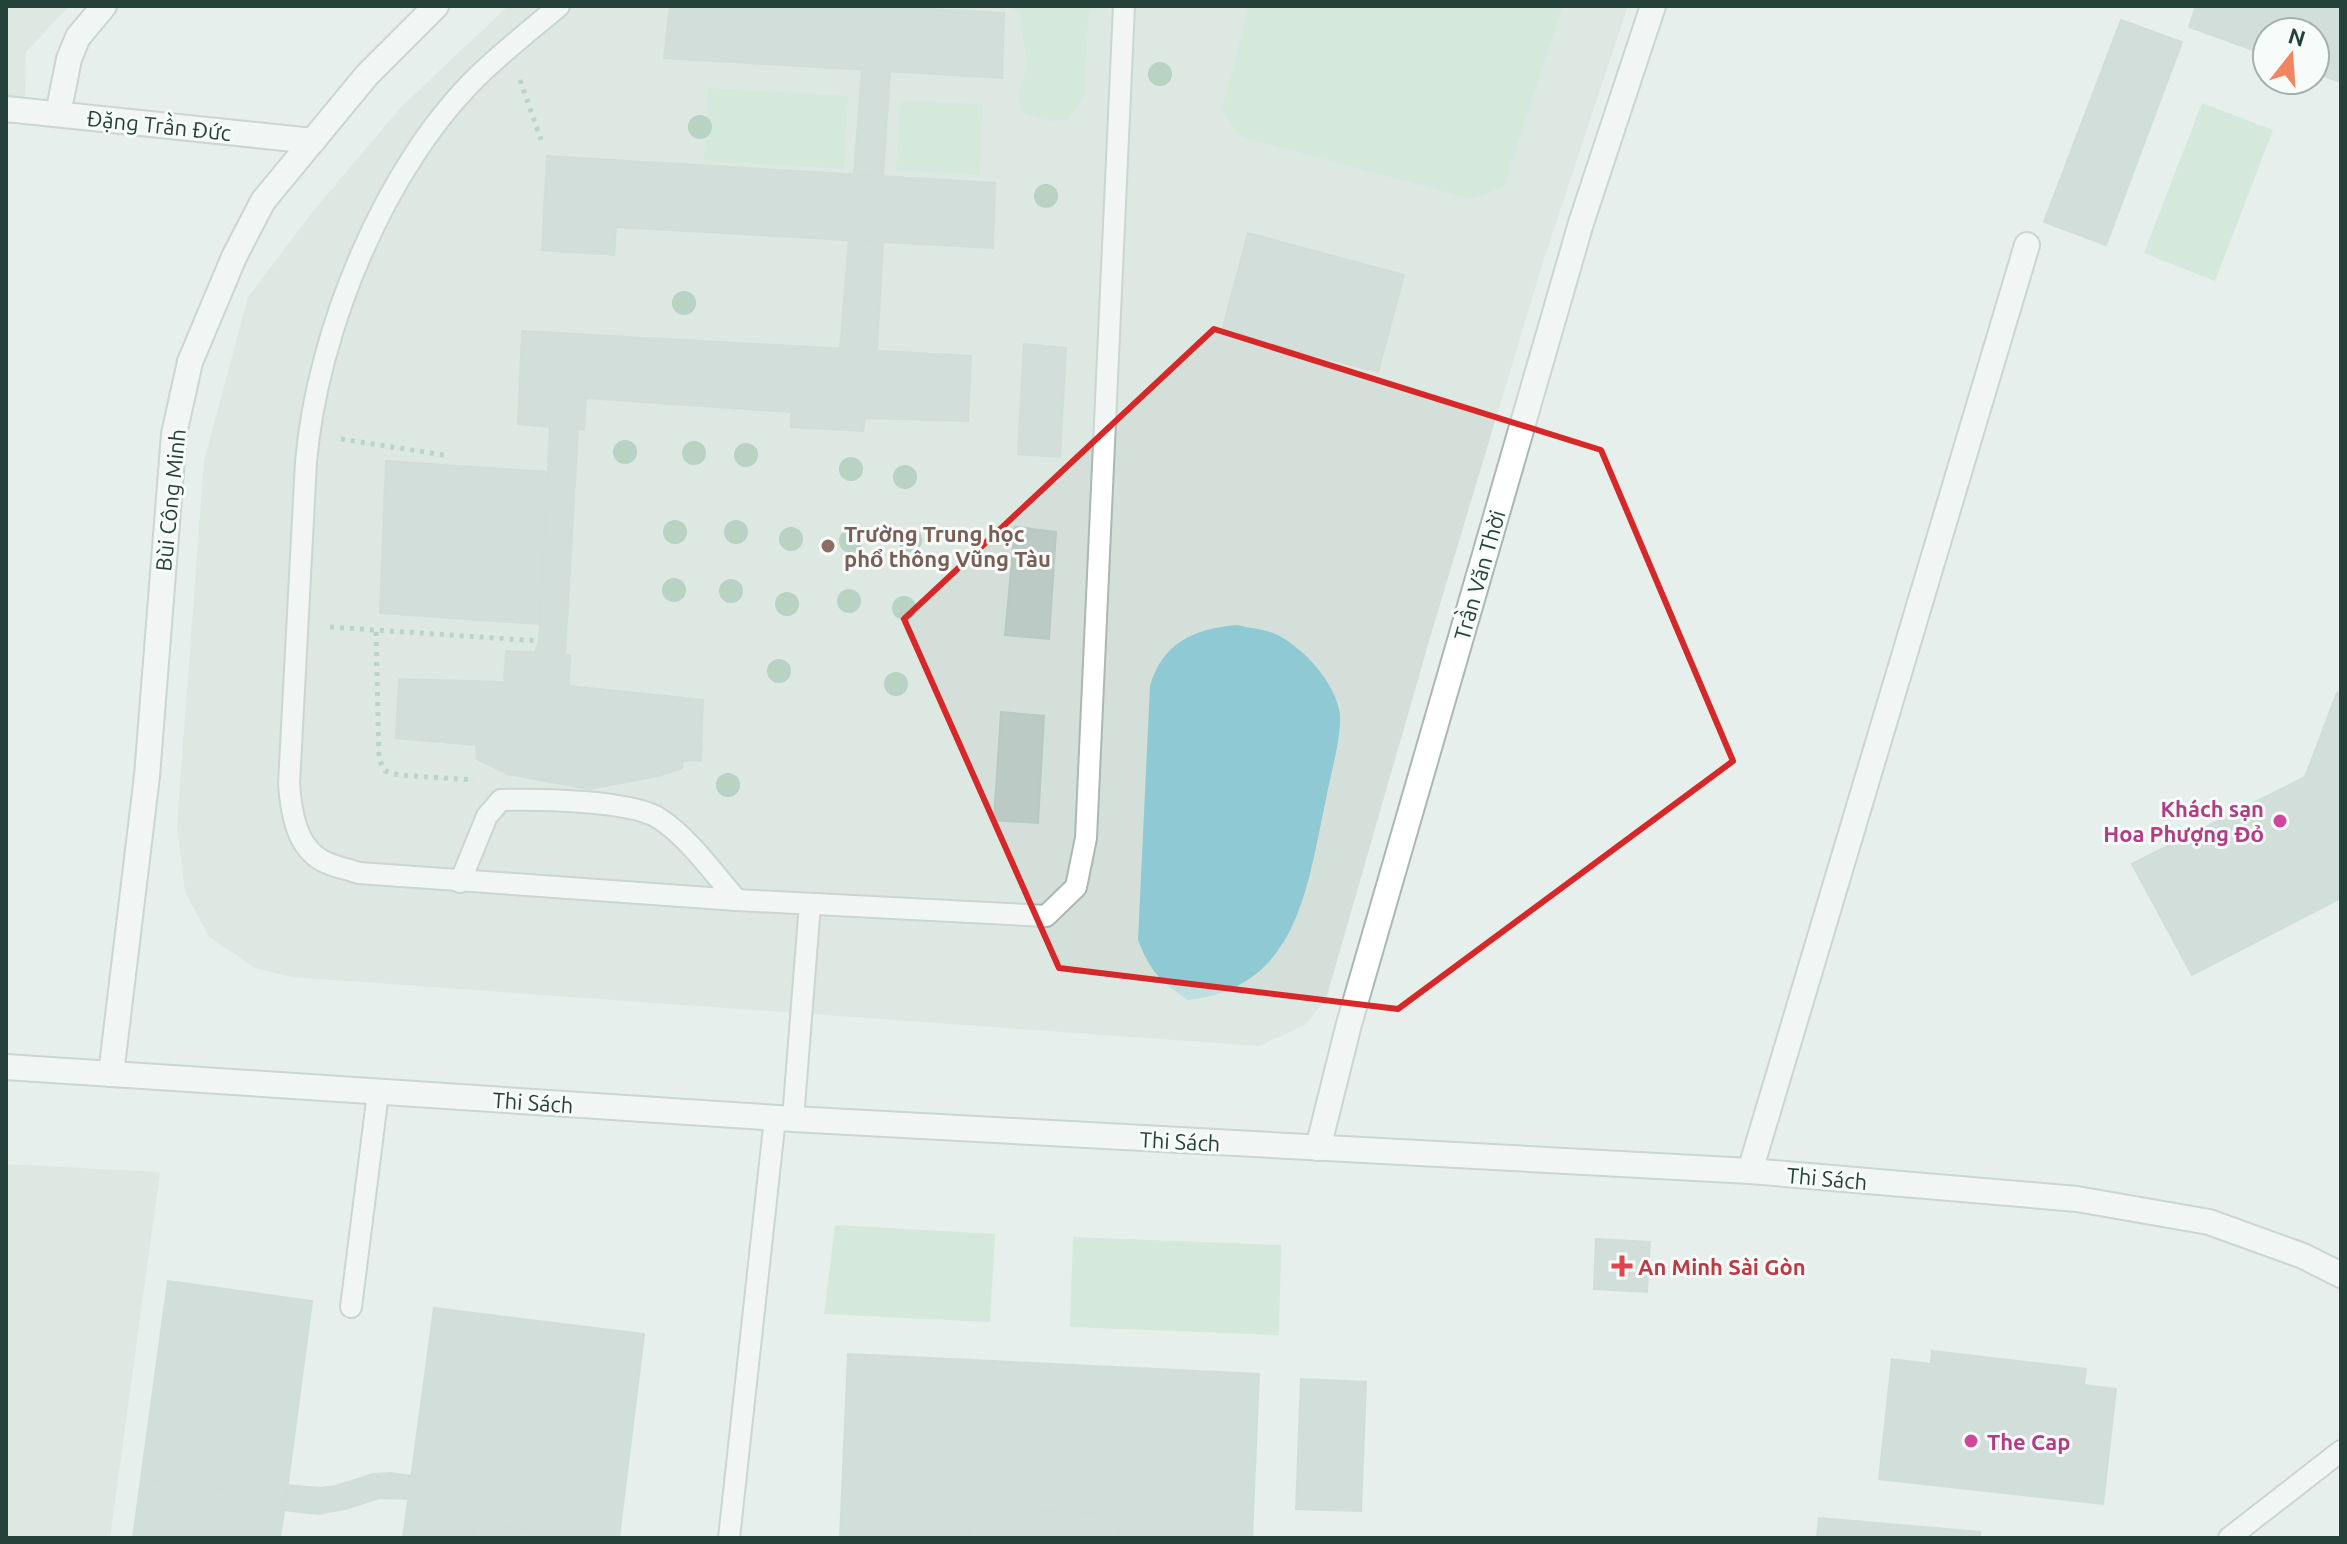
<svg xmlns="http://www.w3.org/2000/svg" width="2347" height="1544" font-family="Ubuntu,sans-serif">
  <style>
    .built { fill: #d4dfda }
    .green { fill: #bfe0c8 }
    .water { fill: #8ec9d4 }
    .building { fill: #bbcac4; stroke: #b8c9c2; stroke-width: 2 }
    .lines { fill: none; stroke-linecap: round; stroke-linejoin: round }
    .lane-casing { stroke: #a8b8b2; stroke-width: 24 }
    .street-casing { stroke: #a8b8b2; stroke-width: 28 }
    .secondary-casing { stroke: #a4bbb3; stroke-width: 28 }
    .path { stroke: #86b3a5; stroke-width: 5; stroke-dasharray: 4 6; stroke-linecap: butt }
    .lane { stroke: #fff; stroke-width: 20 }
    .street { stroke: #fff; stroke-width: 24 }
    .secondary { stroke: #fff; stroke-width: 24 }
    .tree { fill: #80af93 }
    .marked { fill: none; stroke: #d62828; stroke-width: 6; stroke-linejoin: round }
    .education-dot { fill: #8d6e63; stroke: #f7fbf9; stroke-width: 3 }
    .hotel-dot { fill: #d1479c; stroke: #f7fbf9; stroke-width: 3 }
    .health-dot { fill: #e0444e; stroke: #f7fbf9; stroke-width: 3 }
    .labels { text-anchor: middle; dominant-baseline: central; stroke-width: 6; stroke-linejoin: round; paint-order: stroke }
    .street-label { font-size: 22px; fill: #24423a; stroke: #f7fbf9 }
    .education-label { font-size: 22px; font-weight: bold; fill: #785e54; stroke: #f7fbf9; text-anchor: start }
    .hotel-label { font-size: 22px; font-weight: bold; fill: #b23c85; stroke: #f7fbf9; text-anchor: end }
    .health-label { font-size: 22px; font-weight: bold; fill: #be3a42; stroke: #f7fbf9; text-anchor: start }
  </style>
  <rect width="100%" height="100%" fill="#e6efeb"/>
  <!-- built -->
  <g class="built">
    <polygon points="6,6 69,6 26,52 25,99 6,97"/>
    <polygon points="508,6 1628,6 1543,262 1432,631 1326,999 1305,1025 1259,1046 292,977 255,968 209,937 185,892 177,825 204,461 248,297 314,210 402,106"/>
    <polygon points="6,1164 160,1172 110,1538 6,1538"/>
  </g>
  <!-- green -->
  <g class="green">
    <polygon points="1010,6 1094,6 1088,17 1085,95 1069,119 1049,121 1023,113 1018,95 1027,66 1020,14"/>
    <polygon points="1249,6 1563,6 1504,187 1471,199 1241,137 1221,111"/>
    <polygon points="708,88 848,96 844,169 704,161"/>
    <polygon points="900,101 983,104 980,175 896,170"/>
    <polygon points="2202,103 2273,130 2215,281 2144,253"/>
    <polygon points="835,1225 995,1234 990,1322 824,1314"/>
    <polygon points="1073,1237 1281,1245 1279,1335 1070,1327"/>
  </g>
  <!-- water -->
  <path class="water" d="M 1237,625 C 1249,628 1262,629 1273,633 C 1300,644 1333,680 1339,709 C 1344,730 1330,776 1326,799 C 1307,888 1298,988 1188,1000 C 1160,981 1150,971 1138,940 L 1150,686 C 1163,642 1194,629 1237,625 Z"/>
  <!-- building -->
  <g class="building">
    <polygon points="670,6 881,6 1004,13 1002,78 664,58"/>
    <polygon points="2196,6 2341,6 2341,82 2315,73 2315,32 2267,32 2267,55 2189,27"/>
    <polygon points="2121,20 2182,42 2106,245 2044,222"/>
    <polygon points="862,69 890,71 883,176 854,174"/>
    <polygon points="547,156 995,183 993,248 616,227 614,255 542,250"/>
    <polygon points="1248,233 1404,275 1378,372 1222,331"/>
    <polygon points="849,240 883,242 877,351 840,349"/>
    <polygon points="522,331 971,356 968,421 865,418 863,431 791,427 791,412 586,398 584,430 518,424"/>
    <polygon points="1024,344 1066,348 1060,457 1018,454"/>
    <polygon points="550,427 578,430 565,655 535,652 539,641"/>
    <polygon points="386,461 548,472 539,624 380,613"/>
    <polygon points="1015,527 1056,532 1049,639 1005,635"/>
    <polygon points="506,651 570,655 569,686 703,700 701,760 683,761 682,768 658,776 589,789 508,774 477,759 476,745 396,738 399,679 504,682"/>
    <polygon points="2337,693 2341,695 2341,898 2192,975 2132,864 2305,777"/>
    <polygon points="1001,712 1044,716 1038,823 994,820"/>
    <polygon points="1596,1239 1650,1242 1647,1292 1594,1289"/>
    <polygon points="168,1281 312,1301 286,1498 141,1479"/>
    <polygon points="434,1308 644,1334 619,1538 592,1538 475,1523 473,1538 403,1538"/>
    <polygon points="1932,1351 2086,1369 2084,1385 2116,1389 2103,1504 1879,1479 1892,1359 1931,1364"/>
    <polygon points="848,1354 1259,1374 1252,1538 1119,1538 1120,1515 971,1507 970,1538 840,1538"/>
    <polygon points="1301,1379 1366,1382 1361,1511 1296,1509"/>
    <polygon points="392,1473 411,1476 409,1499 379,1498 349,1508 318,1514 284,1510 287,1485 320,1488 336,1486 373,1474"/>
    <polygon points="141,1479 286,1498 280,1538 133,1538"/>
    <polygon points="971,1507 1120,1515 1119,1538 970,1538"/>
    <polygon points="1819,1518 1980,1532 1980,1538 1817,1538"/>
    <polygon points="475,1523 592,1538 473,1538"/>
  </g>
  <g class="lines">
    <!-- lane casing -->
    <g class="lane-casing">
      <g id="lane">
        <path d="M 559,6 C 533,28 505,50 480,74 C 385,165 317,332 306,462 L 289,784 C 291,811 296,847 323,861 C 334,867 347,869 359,873 L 737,900 L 1046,916 L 1076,887 L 1086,838 L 1124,6"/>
        <path d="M 460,882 L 487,816 L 501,800 C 536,799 633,800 660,819 C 690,839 713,873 737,900"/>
        <polyline points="793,1119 810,904"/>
        <polyline points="351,1307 378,1093"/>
        <polyline points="729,1538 775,1118"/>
        <polyline points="2229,1538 2341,1451"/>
      </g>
    </g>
    <!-- street casing -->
    <g class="street-casing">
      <g id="street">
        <polyline points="6,109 313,141"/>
        <polyline points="58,114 69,59 78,37 104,6"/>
        <polyline points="111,1074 147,776 174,434 190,362 234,257 263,201 367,75 436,6"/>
        <polyline points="1318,1148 1349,1024 1581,223 1653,6"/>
        <polyline points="1750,1171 2027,245"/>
      </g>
    </g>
    <!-- secondary casing -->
    <g class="secondary-casing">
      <polyline id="secondary" points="6,1067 793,1119 1750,1171 2077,1199 2209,1222 2303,1256 2341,1275"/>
    </g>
    <!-- path -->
    <g class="path">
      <polyline points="520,80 541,140"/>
      <polyline points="341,439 444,455"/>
      <polyline points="330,627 539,641"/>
      <polyline points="376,632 379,759 385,771 399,775 474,780"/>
    </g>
    <!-- lane -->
    <use href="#lane" class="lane"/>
    <!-- street -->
    <use href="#street" class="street"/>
    <!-- secondary -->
    <use href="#secondary" class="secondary"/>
  </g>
  <!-- trees -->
  <g class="tree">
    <circle cx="1160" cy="74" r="12"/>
    <circle cx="700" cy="127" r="12"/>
    <circle cx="1046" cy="196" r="12"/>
    <circle cx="684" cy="303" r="12"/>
    <circle cx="625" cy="452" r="12"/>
    <circle cx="694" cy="453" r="12"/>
    <circle cx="746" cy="455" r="12"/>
    <circle cx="851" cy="469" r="12"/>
    <circle cx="905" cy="477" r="12"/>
    <circle cx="675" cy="532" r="12"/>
    <circle cx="736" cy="532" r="12"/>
    <circle cx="791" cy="539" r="12"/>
    <circle cx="910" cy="540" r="12"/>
    <circle cx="851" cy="541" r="12"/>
    <circle cx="674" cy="590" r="12"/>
    <circle cx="731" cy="591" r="12"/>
    <circle cx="849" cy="601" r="12"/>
    <circle cx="787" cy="604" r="12"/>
    <circle cx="904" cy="608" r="12"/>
    <circle cx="779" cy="671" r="12"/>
    <circle cx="896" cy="684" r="12"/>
    <circle cx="728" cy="785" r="12"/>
  </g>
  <!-- marked area -->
  <path d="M0 0H2347V1544H0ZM 1214,329 L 1601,450 L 1733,761 L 1398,1009 L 1059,968 L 904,619 Z" fill="#e6efeb" fill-opacity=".55" fill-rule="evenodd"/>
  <path class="marked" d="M 1214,329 L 1601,450 L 1733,761 L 1398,1009 L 1059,968 L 904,619 Z"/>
  <!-- markers -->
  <circle class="education-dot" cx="828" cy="546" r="8"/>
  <g class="hotel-dot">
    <circle cx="2280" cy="821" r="8"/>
    <circle cx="1971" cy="1441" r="8"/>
  </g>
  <path class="health-dot" d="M1618 1254h8v8h8v8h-8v8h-8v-8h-8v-8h8z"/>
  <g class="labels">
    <!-- street labels -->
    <g class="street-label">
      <text transform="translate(159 125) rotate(6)">Đặng Trần Đức</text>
      <text transform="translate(170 500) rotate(-84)">Bùi Công Minh</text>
      <text transform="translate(1479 575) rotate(-74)">Trần Văn Thời</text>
      <text transform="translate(533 1102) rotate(4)">Thi Sách</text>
      <text transform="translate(1180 1141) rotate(3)">Thi Sách</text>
      <text transform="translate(1827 1178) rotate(5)">Thi Sách</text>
    </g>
    <!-- education labels -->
    <g class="education-label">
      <text x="844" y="533">Trường Trung học<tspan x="844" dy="25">phổ thông Vũng Tàu</tspan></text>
    </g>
    <!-- hotel labels -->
    <g class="hotel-label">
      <text x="2264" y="808">Khách sạn<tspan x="2264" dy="25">Hoa Phượng Đỏ</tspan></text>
      <text x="1987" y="1441" text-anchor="start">The Cap</text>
    </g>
    <!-- health labels -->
    <g class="health-label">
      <text x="1638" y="1266">An Minh Sài Gòn</text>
    </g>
  </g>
  <!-- border -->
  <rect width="2347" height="1544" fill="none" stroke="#24423a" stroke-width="16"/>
  <!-- north arrow -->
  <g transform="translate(2291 56) rotate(17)"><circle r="38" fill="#f7fbf9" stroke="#a3b1ad" stroke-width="2"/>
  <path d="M0-6L14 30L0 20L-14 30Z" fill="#f4845f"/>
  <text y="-12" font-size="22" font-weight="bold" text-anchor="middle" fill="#24423a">N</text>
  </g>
</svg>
